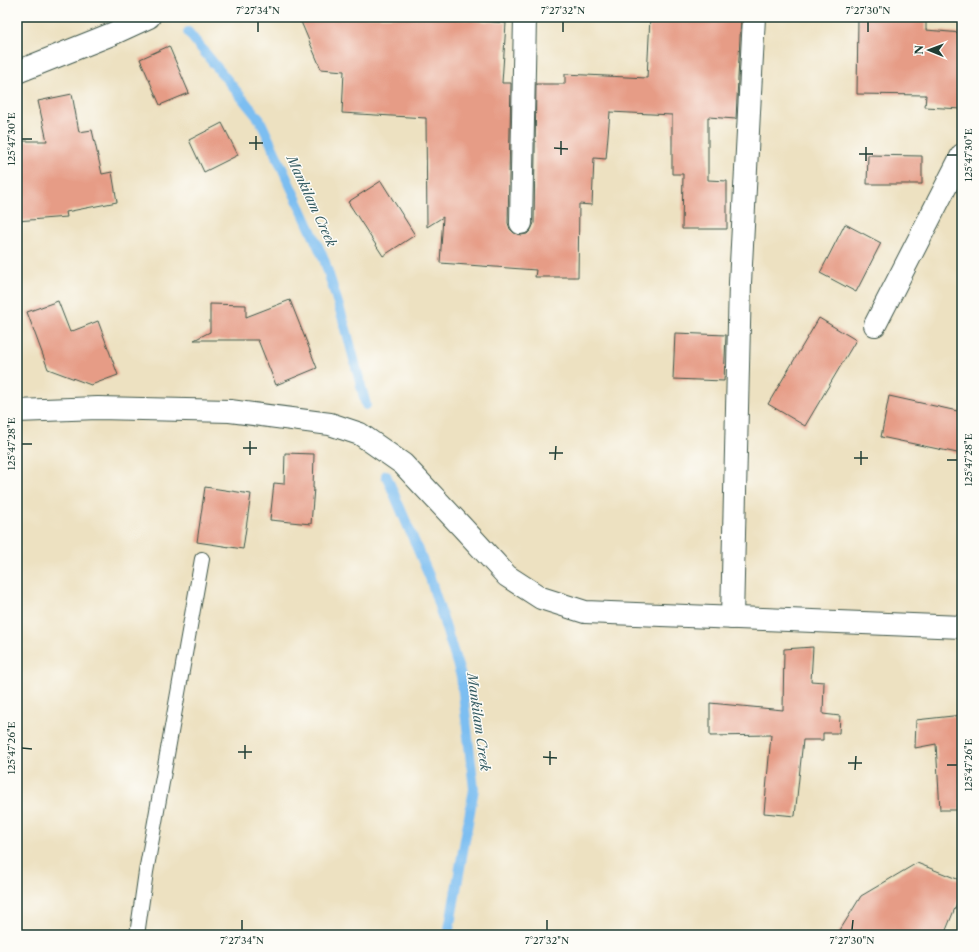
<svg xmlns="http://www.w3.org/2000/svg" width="979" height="952" font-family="'Libre Caslon Text',serif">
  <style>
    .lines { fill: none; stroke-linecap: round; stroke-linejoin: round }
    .stream { stroke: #7bbef1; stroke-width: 10 }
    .building { fill: #e69c86 }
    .service-casing { stroke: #3e5649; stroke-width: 16 }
    .minor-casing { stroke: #3e5649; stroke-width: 24 }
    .service { stroke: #fff; stroke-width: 14 }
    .minor { stroke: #fff; stroke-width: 22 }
    .ticks { fill: none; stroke: #1f3d34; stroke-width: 1.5 }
    .labels { text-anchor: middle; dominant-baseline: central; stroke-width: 3; stroke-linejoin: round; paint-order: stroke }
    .water-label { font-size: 13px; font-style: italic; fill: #365d63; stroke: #fdfcf7 }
    .neatline { fill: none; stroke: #1f3d34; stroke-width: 1.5 }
    .ticks-label { font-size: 10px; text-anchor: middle; fill: #1f3d34 }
  </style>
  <rect width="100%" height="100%" fill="#fdfcf7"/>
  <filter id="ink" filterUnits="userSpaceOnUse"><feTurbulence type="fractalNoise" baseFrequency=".025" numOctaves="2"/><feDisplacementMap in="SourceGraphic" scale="8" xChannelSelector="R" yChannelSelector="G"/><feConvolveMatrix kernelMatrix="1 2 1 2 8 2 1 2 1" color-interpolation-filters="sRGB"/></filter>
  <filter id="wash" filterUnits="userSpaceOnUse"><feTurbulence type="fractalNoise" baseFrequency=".012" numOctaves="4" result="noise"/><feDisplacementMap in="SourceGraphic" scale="16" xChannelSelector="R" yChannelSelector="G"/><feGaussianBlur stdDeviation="0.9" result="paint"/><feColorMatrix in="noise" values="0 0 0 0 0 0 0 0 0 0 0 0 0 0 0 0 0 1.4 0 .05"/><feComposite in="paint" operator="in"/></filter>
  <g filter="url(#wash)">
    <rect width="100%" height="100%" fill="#ede1c1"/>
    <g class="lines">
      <!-- stream -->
      <g class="stream">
        <polyline points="188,32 260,120 324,259 346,329 366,405"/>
        <polyline points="386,475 430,578 461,676 474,789 448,935"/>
      </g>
    </g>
    <g id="blocks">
      <!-- building -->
      <g class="building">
        <polygon points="299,17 457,17 457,19 506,23 502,83 511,83 508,223 510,229 514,233 521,235 527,234 531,230 534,223 536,84 565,84 565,74 647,78 650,17 741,17 736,119 708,117 708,180 727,181 727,229 682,229 683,174 672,174 672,115 610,112 606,159 594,158 592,205 579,204 578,277 535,277 536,270 440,263 443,217 427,227 426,118 342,113 344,71 321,69"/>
        <polygon points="858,17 926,17 926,30 962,33 962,109 925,107 926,95 857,94"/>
        <polygon points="169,46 189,93 160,105 140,59"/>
        <polygon points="72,94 79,132 92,130 102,174 112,172 117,202 66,212 67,217 17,221 17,141 47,141 38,101"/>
        <polygon points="222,123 238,155 204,172 189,140"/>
        <polygon points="868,155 922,156 922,184 867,184"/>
        <polygon points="381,181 415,235 383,256 348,202"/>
        <polygon points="845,224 881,243 856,292 820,273"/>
        <polygon points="290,300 317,368 276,385 258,340 194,340 210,332 210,304 246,305 246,317"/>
        <polygon points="58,301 70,332 98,321 118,375 91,385 48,369 27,312"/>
        <polygon points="819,318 856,340 805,426 768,404"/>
        <polygon points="675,333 726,335 724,381 673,379"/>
        <polygon points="889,396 962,412 962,454 881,437"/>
        <polygon points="285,453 314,454 313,488 314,488 311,524 270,520 274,483 284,484"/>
        <polygon points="205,487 251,494 243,549 197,542"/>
        <polygon points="813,647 811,681 824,682 823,714 840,716 839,733 823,733 823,740 803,740 795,816 764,813 771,735 710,736 710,703 783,710 784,649"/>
        <polygon points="962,715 961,745 962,745 962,777 960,777 960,810 940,810 936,744 915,748 916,720"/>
        <polygon points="917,863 962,881 962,891 944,935 837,935 861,896"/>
      </g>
    </g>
  </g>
  <g filter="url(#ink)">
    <use href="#blocks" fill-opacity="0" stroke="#3e5649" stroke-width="1"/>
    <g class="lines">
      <!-- service casing -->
      <g class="service-casing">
        <polyline id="service" points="137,935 146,872 202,559"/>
      </g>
      <!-- minor casing -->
      <g class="minor-casing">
        <g id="minor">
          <polyline points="17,72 112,34 149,17"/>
          <polyline points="521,223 525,17"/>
          <polyline points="875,325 962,155"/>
          <polyline points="17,411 98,408 230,411 330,424 360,434 403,464 463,528 507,576 541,598 585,612 962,627"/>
          <polyline points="732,618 740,283 754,17"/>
        </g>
      </g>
      <!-- service -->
      <use href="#service" class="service"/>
      <!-- minor -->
      <use href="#minor" class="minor"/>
    </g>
  </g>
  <!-- ticks -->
  <path class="ticks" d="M 258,32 L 258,22M 563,32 L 563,22M 868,32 L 868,22M 22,139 L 32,139M 249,143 L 263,143M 554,148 L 568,149M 256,150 L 256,136M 859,154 L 873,154M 561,155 L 561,141M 947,155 L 957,155M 866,161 L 866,147M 22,444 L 32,444M 243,448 L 257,448M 549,453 L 563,453M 250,455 L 250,441M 854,458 L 868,458M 555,460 L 556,446M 947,460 L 957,460M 861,465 L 861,451M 22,748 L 32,749M 238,752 L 252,752M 543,757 L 557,758M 245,759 L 245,745M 848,763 L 862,763M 550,765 L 550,751M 947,765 L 957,765M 855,770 L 856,756M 242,930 L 242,920M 547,930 L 547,920M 852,930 L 853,920"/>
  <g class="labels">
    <!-- water labels -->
    <g class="water-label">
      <text transform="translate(312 201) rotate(65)">Mankilam Creek</text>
      <text transform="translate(479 722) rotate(82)">Mankilam Creek</text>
    </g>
  </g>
  <!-- margin -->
  <rect width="979" height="952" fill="none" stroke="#fdfcf7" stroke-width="44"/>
  <!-- north arrow -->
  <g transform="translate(929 50) rotate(271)" stroke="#fdfcf7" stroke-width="3" paint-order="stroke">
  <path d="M0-3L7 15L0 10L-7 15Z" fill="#1f3d34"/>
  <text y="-6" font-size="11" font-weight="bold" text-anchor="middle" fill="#1f3d34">N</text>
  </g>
  <rect x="22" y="22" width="935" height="908" class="neatline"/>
  <g class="ticks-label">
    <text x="258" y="14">7°27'34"N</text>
    <text x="563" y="14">7°27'32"N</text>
    <text x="868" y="14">7°27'30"N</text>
    <text transform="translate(11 139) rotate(-90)" y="4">125°47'30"E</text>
    <text transform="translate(968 155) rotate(-90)" y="4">125°47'30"E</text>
    <text transform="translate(11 444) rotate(-90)" y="4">125°47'28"E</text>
    <text transform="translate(968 460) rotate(-90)" y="4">125°47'28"E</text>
    <text transform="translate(11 748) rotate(-90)" y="4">125°47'26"E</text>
    <text transform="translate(968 765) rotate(-90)" y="4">125°47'26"E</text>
    <text x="242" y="944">7°27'34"N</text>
    <text x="547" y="944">7°27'32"N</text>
    <text x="852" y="944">7°27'30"N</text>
  </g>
</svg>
